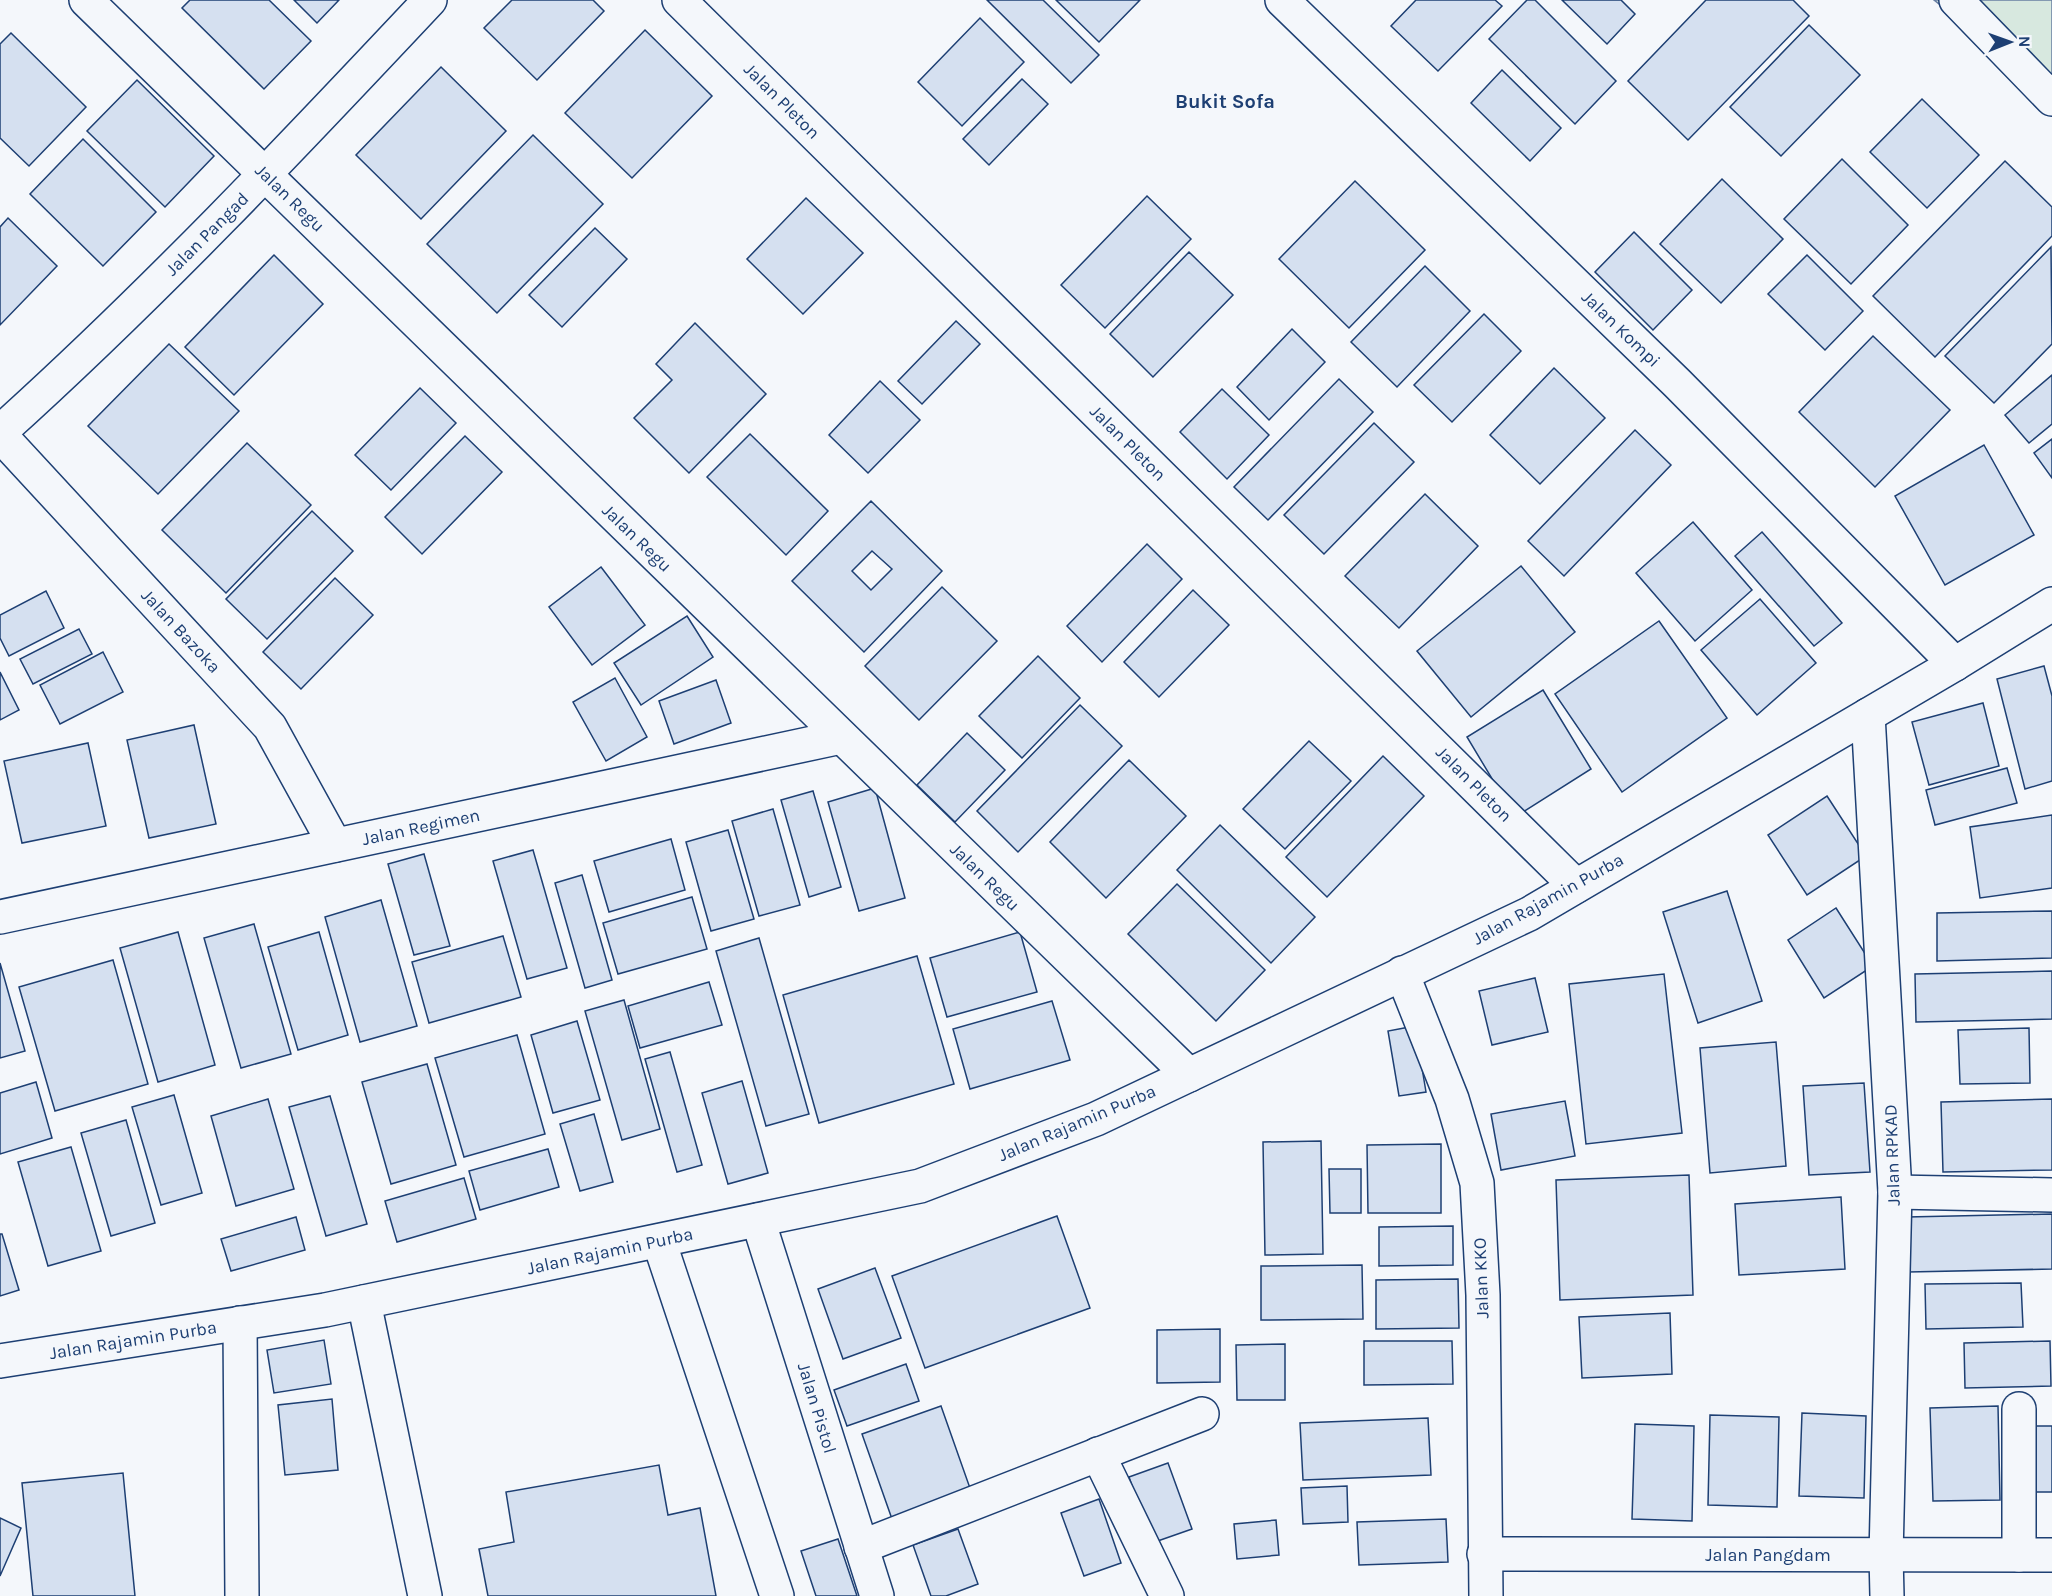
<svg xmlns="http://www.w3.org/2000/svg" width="2052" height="1596" font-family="Karla,sans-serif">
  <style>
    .green { fill: #d7e8df; stroke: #687fa3; stroke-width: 1.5 }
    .building { fill: #d5e0f0; stroke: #1d3f73; stroke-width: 1.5; fill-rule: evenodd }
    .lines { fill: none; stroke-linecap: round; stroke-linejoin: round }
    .minor-casing { stroke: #1d3f73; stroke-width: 36 }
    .tertiary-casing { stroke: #1d3f73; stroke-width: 36 }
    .trunk-casing { stroke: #1d3f73; stroke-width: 36 }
    .minor { stroke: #f4f7fb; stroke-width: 33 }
    .tertiary { stroke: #f4f7fb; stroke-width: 33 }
    .trunk { stroke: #f4f7fb; stroke-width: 33 }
    .labels { text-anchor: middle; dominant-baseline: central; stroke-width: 4.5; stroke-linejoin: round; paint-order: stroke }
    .street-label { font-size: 18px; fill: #1d3f73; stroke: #f4f7fb }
    .neighbourhood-label { font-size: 20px; font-weight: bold; fill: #1d3f73; stroke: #f4f7fb }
  </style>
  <rect width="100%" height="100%" fill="#f4f7fb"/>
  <!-- green -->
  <polygon class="green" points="1934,0 2052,0 2052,93"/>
  <!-- building -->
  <g class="building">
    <polygon points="190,0 269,0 311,41 264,89 182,8"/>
    <polygon points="294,0 339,0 317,23"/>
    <polygon points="512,0 593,0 604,11 537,80 484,28"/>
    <polygon points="987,0 1043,0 1099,55 1071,83"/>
    <polygon points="1056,0 1140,0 1099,42"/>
    <polygon points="1416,0 1495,0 1502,6 1438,71 1391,26"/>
    <polygon points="1527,0 1535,0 1616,81 1575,124 1489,39"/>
    <polygon points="1562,0 1621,0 1635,14 1607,44"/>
    <polygon points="1706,0 1793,0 1809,16 1688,140 1628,81"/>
    <polygon points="980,18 1024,62 962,126 918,82"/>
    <polygon points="1809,25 1860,75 1781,156 1730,107"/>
    <polygon points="645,30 712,96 632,178 565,113"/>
    <polygon points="11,33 86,107 29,166 0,138 0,44"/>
    <polygon points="441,67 506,131 421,219 356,155"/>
    <polygon points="1502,70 1561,128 1530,161 1471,103"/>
    <polygon points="1022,79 1048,104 989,165 963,139"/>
    <polygon points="137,80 214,156 165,207 87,131"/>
    <polygon points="1922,99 1979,155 1927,208 1870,152"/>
    <polygon points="533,135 603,204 497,313 427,244"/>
    <polygon points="83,139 156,212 103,266 30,194"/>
    <polygon points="1842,159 1908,225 1851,284 1784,219"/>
    <polygon points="2005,161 2052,207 2052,236 1935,357 1873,296"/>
    <polygon points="1722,179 1783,239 1721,303 1660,244"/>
    <polygon points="1355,181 1425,250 1349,328 1279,259"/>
    <polygon points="1147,196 1191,239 1105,328 1061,285"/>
    <polygon points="806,198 863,253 803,314 747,259"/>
    <polygon points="8,218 57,266 0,325 0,227"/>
    <polygon points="595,228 627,259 562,327 529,295"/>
    <polygon points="1634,232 1692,290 1653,330 1595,272"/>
    <polygon points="2051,247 2052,344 1994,403 1945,356"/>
    <polygon points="1189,252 1233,295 1153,377 1110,334"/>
    <polygon points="274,255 323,304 234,395 185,347"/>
    <polygon points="1807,255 1863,311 1825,350 1768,294"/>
    <polygon points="1425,266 1470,311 1397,387 1351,342"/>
    <polygon points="1484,314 1521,351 1452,422 1414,385"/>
    <polygon points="956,321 980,344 922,404 898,381"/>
    <polygon points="695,323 766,394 689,473 634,418 672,380 656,364"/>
    <polygon points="1292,329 1325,362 1269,420 1237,387"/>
    <polygon points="1873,336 1950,410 1875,487 1799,412"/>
    <polygon points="169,344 239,411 158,494 88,426"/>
    <polygon points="1554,368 1605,418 1540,484 1490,435"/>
    <polygon points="2052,375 2052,424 2029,443 2005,415"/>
    <polygon points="1339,379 1373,412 1268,520 1234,487"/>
    <polygon points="880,381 920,420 868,473 829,435"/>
    <polygon points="420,388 456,423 391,490 355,455"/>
    <polygon points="1222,389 1269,435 1227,479 1180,432"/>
    <polygon points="1374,423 1414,462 1324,554 1284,515"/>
    <polygon points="1635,430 1671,465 1564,576 1528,541"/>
    <polygon points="750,434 828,511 786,555 707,477"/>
    <polygon points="465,436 502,472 422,554 385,517"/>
    <polygon points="2052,439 2052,478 2034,453"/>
    <polygon points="247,443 311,505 226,593 162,530"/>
    <polygon points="1984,445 2034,535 1945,585 1895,496"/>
    <polygon points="1425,494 1478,546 1399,628 1345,576"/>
    <path d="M 871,501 L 942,571 L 864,652 L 792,581 ZM 872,551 L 892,569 L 871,590 L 852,571 Z"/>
    <polygon points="312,511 353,551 267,639 226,599"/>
    <polygon points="1693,522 1752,590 1695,641 1636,573"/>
    <polygon points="1762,532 1842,623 1814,646 1735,556"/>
    <polygon points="1147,544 1182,579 1102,662 1067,626"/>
    <polygon points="1521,566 1575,632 1471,717 1417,651"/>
    <polygon points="601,567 645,625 592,665 549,607"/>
    <polygon points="335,578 373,615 301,689 263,652"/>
    <polygon points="942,587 997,641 919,720 865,666"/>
    <polygon points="1193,590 1229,625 1159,697 1124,662"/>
    <polygon points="46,591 64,628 9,656 0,638 0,615"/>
    <polygon points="1760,599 1816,663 1757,715 1701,650"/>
    <polygon points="687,616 713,657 641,705 614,663"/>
    <polygon points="1659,621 1727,718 1622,792 1555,694"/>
    <polygon points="79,629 92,654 33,684 20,659"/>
    <polygon points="103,652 123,692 60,724 40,685"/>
    <polygon points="1038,656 1080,698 1022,758 979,716"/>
    <polygon points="2044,666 2052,696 2052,781 2025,789 1997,679"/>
    <polygon points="0,672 19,710 0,720"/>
    <polygon points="615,678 647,737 606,761 573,702"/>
    <polygon points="716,680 731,723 674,744 659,701"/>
    <polygon points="1543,690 1591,769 1515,817 1467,737"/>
    <polygon points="1983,703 1999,766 1929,785 1912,722"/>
    <polygon points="1080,705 1122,746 1018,852 977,811"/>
    <polygon points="194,725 216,824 149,838 127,740"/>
    <polygon points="967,733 1005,770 955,822 917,785"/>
    <polygon points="1309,741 1351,781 1285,849 1243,809"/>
    <polygon points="88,743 106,826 22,843 4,761"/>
    <polygon points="1383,756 1424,796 1327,897 1286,857"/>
    <polygon points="1129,760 1186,816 1106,898 1050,842"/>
    <polygon points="2007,768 2017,803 1935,825 1926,790"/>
    <polygon points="875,788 905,898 859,911 828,802"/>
    <polygon points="813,791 841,887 809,897 781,800"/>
    <polygon points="1827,796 1866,856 1807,895 1768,835"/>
    <polygon points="773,809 800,905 759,916 732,821"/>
    <polygon points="2052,815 2052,888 1980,898 1970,827"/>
    <polygon points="1220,825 1315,917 1271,963 1177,870"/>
    <polygon points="728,830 754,919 711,931 686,842"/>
    <polygon points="671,839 685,890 609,912 594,861"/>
    <polygon points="533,850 567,968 527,979 493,861"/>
    <polygon points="424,854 450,946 414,955 388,864"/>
    <polygon points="582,875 612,980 585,988 555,883"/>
    <polygon points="1177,884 1265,970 1216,1021 1128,934"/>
    <polygon points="1727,891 1762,1001 1698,1023 1663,912"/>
    <polygon points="692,897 707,949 618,974 603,923"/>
    <polygon points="381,900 417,1026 360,1042 325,917"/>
    <polygon points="1836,908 1873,966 1824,998 1788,940"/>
    <polygon points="2052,911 2052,958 1937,961 1937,913"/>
    <polygon points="254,924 291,1054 241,1068 204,938"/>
    <polygon points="178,932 215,1065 158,1082 120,948"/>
    <polygon points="319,932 348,1035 298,1050 268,947"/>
    <polygon points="1020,932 1037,992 947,1017 930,958"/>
    <polygon points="503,936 521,997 429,1023 412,962"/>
    <polygon points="759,938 809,1114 766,1126 716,951"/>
    <polygon points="917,956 954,1084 819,1123 783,995"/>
    <polygon points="113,960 148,1084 55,1111 19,987"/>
    <polygon points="0,963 25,1051 0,1058"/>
    <polygon points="2052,971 2052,1019 1916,1022 1915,974"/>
    <polygon points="1664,974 1682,1133 1586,1144 1569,984"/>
    <polygon points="1535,978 1548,1032 1492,1045 1479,991"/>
    <polygon points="709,982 722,1025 640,1048 628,1006"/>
    <polygon points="624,1000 660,1129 622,1140 585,1011"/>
    <polygon points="1052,1001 1070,1060 970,1089 953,1029"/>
    <polygon points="577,1021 600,1100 553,1113 531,1035"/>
    <polygon points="1415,1026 1426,1092 1399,1096 1388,1031"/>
    <polygon points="2029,1028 2030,1083 1960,1084 1958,1030"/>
    <polygon points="517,1035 545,1134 464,1157 435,1058"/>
    <polygon points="1776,1042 1786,1166 1710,1173 1700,1048"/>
    <polygon points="670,1052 702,1165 677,1172 645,1059"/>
    <polygon points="427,1064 456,1165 391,1184 362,1082"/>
    <polygon points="742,1081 768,1173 728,1184 702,1093"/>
    <polygon points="36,1082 52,1138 0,1154 0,1093"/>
    <polygon points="1864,1083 1870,1172 1809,1175 1803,1086"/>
    <polygon points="174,1095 202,1193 161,1205 132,1107"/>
    <polygon points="330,1096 367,1224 326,1236 289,1107"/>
    <polygon points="268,1099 294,1189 236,1206 211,1116"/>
    <polygon points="2052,1099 2052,1170 1943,1172 1941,1102"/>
    <polygon points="1565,1101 1575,1156 1501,1170 1491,1114"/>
    <polygon points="594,1114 613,1182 580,1191 560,1124"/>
    <polygon points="126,1120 155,1223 111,1236 81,1133"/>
    <polygon points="1321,1141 1323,1254 1265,1255 1263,1142"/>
    <polygon points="1441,1144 1441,1213 1368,1213 1367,1145"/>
    <polygon points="71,1147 101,1251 48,1266 18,1162"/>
    <polygon points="548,1149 559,1187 480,1210 469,1171"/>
    <polygon points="1329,1169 1361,1169 1361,1213 1330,1213"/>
    <polygon points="1689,1175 1693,1295 1560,1300 1556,1180"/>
    <polygon points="464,1178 476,1219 397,1242 385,1201"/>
    <polygon points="1841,1197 1845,1269 1739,1275 1735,1204"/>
    <polygon points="2052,1214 2052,1269 1908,1272 1907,1217"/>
    <polygon points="1057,1216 1090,1308 925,1368 892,1276"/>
    <polygon points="296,1217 305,1250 231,1271 221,1239"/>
    <polygon points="1453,1226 1453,1265 1379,1266 1379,1227"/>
    <polygon points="0,1234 2,1234 19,1290 0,1296"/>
    <polygon points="1362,1265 1363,1319 1261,1320 1261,1266"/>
    <polygon points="875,1268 901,1338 843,1359 818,1289"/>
    <polygon points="1458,1279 1459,1328 1376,1329 1376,1280"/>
    <polygon points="2021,1283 2023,1327 1926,1329 1925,1284"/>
    <polygon points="1670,1313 1672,1374 1582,1378 1579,1317"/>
    <polygon points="1220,1329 1220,1382 1157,1383 1157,1330"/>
    <polygon points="324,1340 331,1384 274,1393 267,1350"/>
    <polygon points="1364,1341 1452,1341 1453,1384 1364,1385"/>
    <polygon points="2050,1341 2051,1386 1965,1388 1964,1343"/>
    <polygon points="1285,1344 1285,1400 1237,1400 1236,1345"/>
    <polygon points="906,1364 919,1401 847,1426 834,1390"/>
    <polygon points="332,1399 338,1470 285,1475 278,1405"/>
    <polygon points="941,1406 971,1491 892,1519 862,1434"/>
    <polygon points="1998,1406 2000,1500 1933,1501 1930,1408"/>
    <polygon points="1802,1413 1866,1416 1864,1498 1799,1496"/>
    <polygon points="1710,1415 1779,1417 1777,1507 1708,1505"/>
    <polygon points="1428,1418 1431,1475 1303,1480 1300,1423"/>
    <polygon points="1635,1424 1694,1426 1692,1521 1632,1519"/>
    <polygon points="2035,1426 2052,1426 2052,1492 2036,1492"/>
    <polygon points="1168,1463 1192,1529 1152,1543 1129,1477"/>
    <polygon points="659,1465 668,1515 700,1508 716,1596 488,1596 479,1549 514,1542 506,1492"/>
    <polygon points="123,1473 135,1596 33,1596 22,1483"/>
    <polygon points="1347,1486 1348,1522 1303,1524 1301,1488"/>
    <polygon points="1099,1499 1121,1563 1084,1576 1061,1513"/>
    <polygon points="0,1518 21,1528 0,1576"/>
    <polygon points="1446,1519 1448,1562 1359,1565 1357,1522"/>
    <polygon points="1276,1520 1279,1555 1237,1559 1234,1524"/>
    <polygon points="958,1529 978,1584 946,1596 931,1596 913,1545"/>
    <polygon points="838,1539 857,1596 816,1596 801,1551"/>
  </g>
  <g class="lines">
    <!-- minor casing -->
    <g class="minor-casing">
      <g id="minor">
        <polyline points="86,0 1189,1075"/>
        <polyline points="679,0 1576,886"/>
        <polyline points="1282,0 1677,383 1955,664"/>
        <path d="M 0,432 C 151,296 291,148 430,0"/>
        <polyline points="0,435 270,727 335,845"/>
        <polyline points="1868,715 1895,1192 1886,1555 1887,1596"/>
        <polyline points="0,917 841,737"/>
        <polyline points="1402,973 1452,1099 1477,1183 1483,1295 1486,1596"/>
        <polyline points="1895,1192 2052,1195"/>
        <polyline points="758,1220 877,1596"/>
        <polyline points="659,1241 777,1596"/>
        <polyline points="364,1302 425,1596"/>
        <polyline points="240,1323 242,1596"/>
        <polyline points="2019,1409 2019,1555"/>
        <polyline points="1098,1454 1167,1596"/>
        <polyline points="861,1547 1202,1414"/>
        <polyline points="1484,1554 2052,1555"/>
      </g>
    </g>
    <!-- tertiary casing -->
    <g class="tertiary-casing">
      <polyline id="tertiary" points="0,1361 325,1310 920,1186 1096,1119 1529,914 1955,664 2052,604"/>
    </g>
    <!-- trunk casing -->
    <g class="trunk-casing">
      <polyline id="trunk" points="1956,0 2052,99"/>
    </g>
    <!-- minor -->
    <use href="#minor" class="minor"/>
    <!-- tertiary -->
    <use href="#tertiary" class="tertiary"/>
    <!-- trunk -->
    <use href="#trunk" class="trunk"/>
  </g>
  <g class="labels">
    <!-- street labels -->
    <g class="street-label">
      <text transform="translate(782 101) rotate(45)">Jalan Pleton</text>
      <text transform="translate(290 198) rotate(44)">Jalan Regu</text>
      <text transform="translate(207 234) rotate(-45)">Jalan Pangad</text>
      <text transform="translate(1621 329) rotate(44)">Jalan Kompi</text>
      <text transform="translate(1128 443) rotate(45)">Jalan Pleton</text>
      <text transform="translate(637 538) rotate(44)">Jalan Regu</text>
      <text transform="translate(181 631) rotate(47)">Jalan Bazoka</text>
      <text transform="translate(1474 784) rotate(45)">Jalan Pleton</text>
      <text transform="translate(421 827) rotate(-12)">Jalan Regimen</text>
      <text transform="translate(985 877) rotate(44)">Jalan Regu</text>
      <text transform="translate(1548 899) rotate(-29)">Jalan Rajamin Purba</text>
      <text transform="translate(1077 1123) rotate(-23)">Jalan Rajamin Purba</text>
      <text transform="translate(1892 1155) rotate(-92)">Jalan RPKAD</text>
      <text transform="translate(610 1251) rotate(-12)">Jalan Rajamin Purba</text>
      <text transform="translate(1481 1278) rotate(-92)">Jalan KKO</text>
      <text transform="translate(133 1340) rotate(-9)">Jalan Rajamin Purba</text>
      <text transform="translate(817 1408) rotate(73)">Jalan Pistol</text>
      <text x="1768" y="1555">Jalan Pangdam</text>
    </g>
    <!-- neighbourhood labels -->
    <g class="neighbourhood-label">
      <text x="1225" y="101">Bukit Sofa</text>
    </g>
  </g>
  <!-- north arrow -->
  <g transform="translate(2010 42) rotate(89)" stroke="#f4f7fb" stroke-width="4.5" paint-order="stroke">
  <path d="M0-4.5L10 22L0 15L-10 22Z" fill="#1d3f73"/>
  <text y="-9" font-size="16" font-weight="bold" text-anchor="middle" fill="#1d3f73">N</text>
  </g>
</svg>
